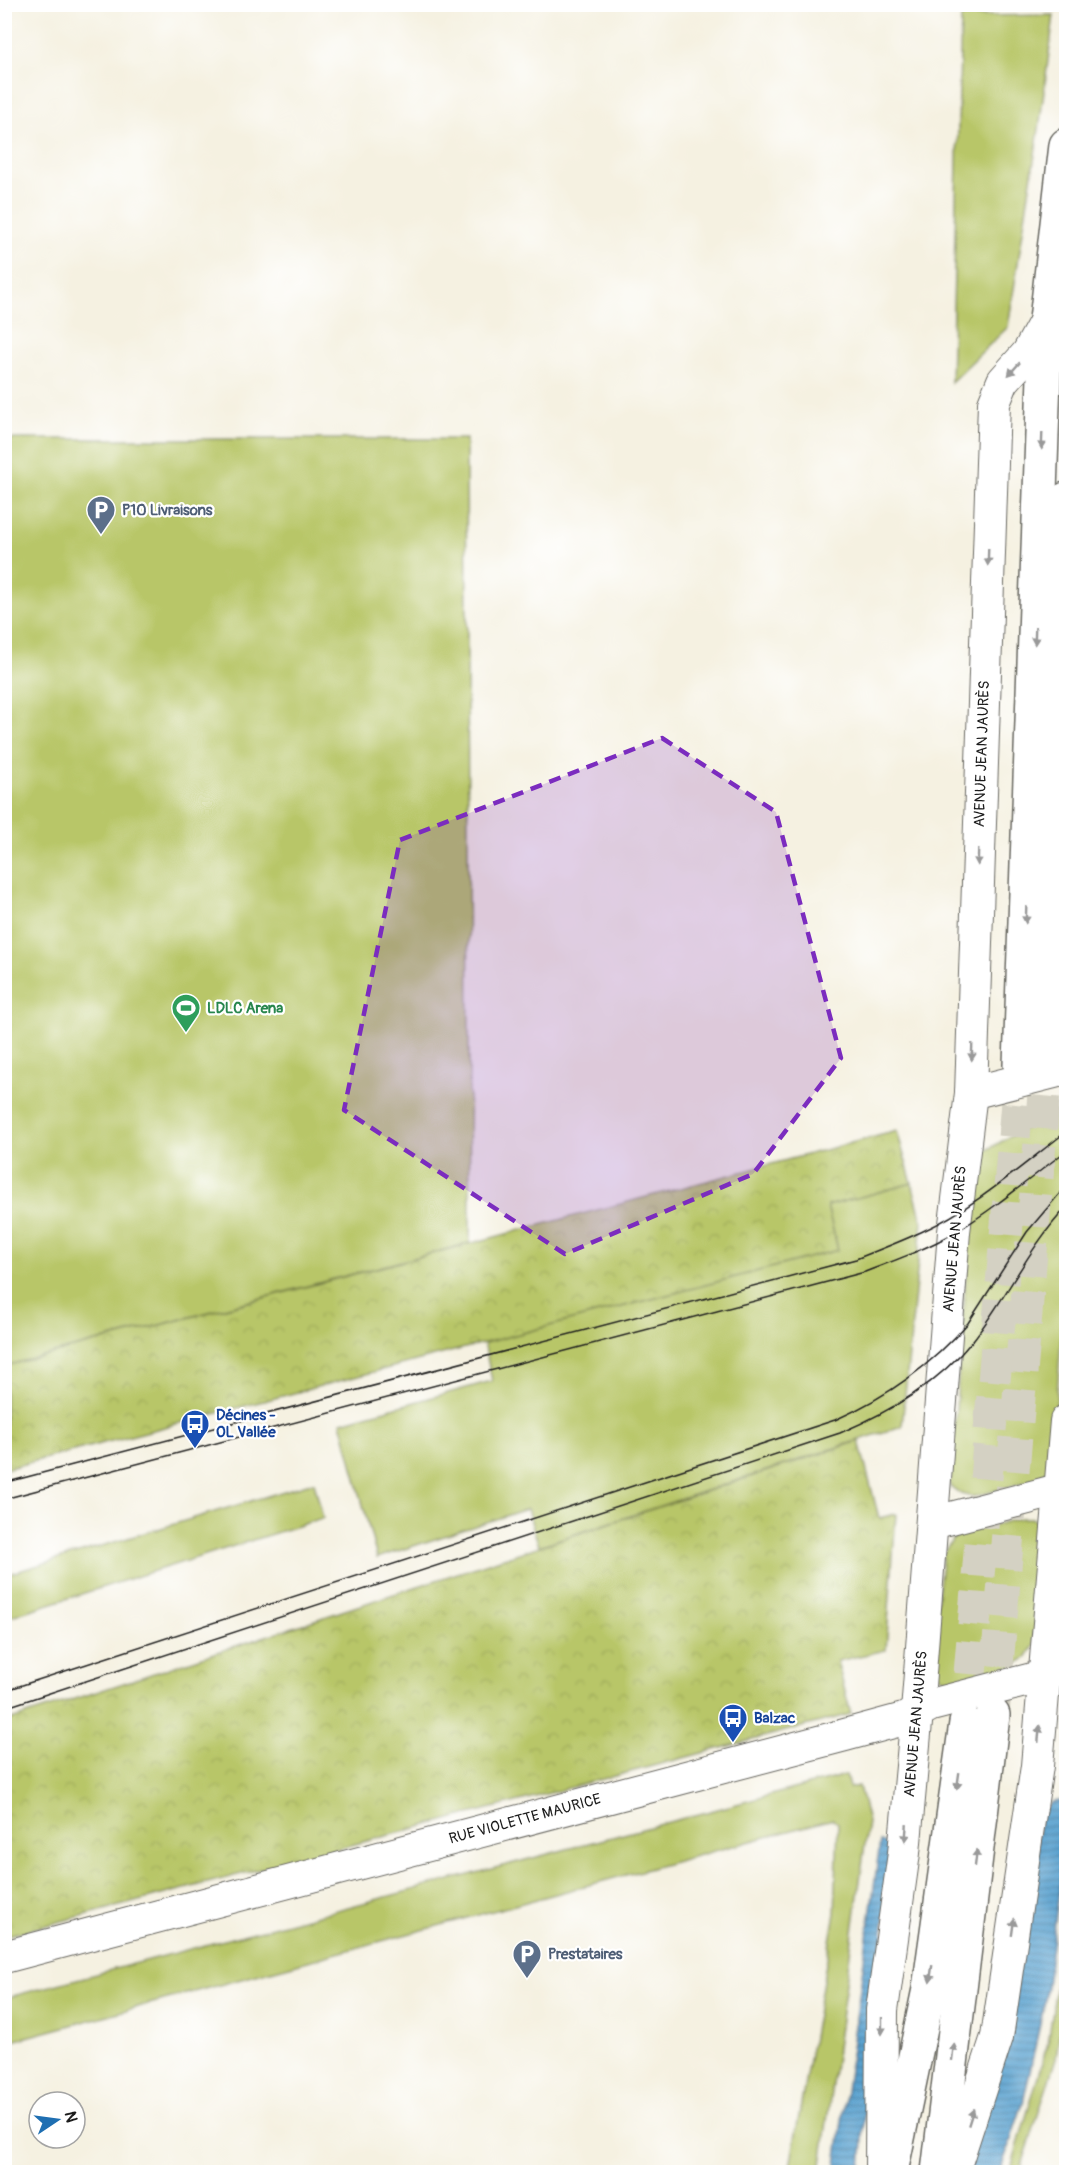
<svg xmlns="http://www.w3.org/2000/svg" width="1071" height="2177" font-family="Pangolin,sans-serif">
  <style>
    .green { fill: #b8c668; stroke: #6a7142; stroke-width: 1.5 }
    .park { fill: url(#park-crowns); stroke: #6a7142; stroke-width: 1.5 }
    .water { fill: url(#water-rules); stroke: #3a5e76; stroke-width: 1.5 }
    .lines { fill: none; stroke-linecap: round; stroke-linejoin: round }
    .secondary-tunnel { stroke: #d4d1c3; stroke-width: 33; stroke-dasharray: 33 16; stroke-linecap: butt }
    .minor-casing { stroke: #686761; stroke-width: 34 }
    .secondary-casing { stroke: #686761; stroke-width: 36 }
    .minor { stroke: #fff; stroke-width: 32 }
    .secondary { stroke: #fff; stroke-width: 33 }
    .tram { stroke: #1c1c1c; stroke-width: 1.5 }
    .oneway { fill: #999 }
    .marked { fill: #7b2cbf; fill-opacity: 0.2; stroke: #7b2cbf; stroke-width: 4.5; stroke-dasharray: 12 8; stroke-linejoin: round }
    .labels { text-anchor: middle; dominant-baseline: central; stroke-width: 4.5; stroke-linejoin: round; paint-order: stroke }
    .service-label { font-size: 15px; font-weight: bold; fill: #4e5e75; stroke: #fff; text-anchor: start }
    .street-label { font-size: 15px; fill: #1c1c1c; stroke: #fff }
    .leisure-label { font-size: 15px; font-weight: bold; fill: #27864d; stroke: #fff; text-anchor: start }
    .transit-label { font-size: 15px; font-weight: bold; fill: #164399; stroke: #fff; text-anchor: start }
  </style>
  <defs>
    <pattern id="park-crowns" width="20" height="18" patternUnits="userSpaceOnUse" patternTransform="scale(1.5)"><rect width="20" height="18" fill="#b8c668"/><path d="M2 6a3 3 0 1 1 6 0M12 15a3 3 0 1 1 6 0" fill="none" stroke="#9eaa5a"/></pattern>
    <pattern id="water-rules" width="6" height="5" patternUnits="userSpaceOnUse" patternTransform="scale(1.5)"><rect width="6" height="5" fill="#59a1cf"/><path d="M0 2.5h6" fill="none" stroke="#4982a7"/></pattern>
  </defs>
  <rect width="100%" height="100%" fill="#fff"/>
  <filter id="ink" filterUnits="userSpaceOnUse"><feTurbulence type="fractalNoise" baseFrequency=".0167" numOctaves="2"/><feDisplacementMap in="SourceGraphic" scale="12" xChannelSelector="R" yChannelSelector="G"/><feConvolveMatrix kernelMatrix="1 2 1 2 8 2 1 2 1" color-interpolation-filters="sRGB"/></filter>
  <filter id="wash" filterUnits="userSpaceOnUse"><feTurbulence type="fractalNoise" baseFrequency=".008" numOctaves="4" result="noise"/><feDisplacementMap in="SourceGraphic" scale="24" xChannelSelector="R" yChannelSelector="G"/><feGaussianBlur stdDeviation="1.35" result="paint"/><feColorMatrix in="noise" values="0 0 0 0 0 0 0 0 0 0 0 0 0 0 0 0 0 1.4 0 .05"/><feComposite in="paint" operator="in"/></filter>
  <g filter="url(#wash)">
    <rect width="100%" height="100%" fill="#f5f1e1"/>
    <!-- green -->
    <g class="green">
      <polygon points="1054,15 1039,129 1008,327 951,382 961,16"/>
      <polygon points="5,439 466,439 470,1243 5,1366"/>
      <polygon points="1066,1108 1066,1272 1052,1462 1048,1470 1040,1478 973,1497 961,1494 950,1486 975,1157 1033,1123"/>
      <polygon points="912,1183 922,1221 902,1426 539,1546 527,1509 377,1558 341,1422 492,1381 484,1343 838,1250 827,1206"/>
      <polygon points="314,1482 323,1518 5,1618 5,1575"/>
      <polygon points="1021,1518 1032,1518 1042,1526 1034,1645 1026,1658 1013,1666 957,1681 947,1680 937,1674 930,1662 943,1553 954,1538 966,1532"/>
      <polygon points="846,1775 849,1788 859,1786 868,1822 820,2172 789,2172 835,1913 838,1823 833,1819 5,2043 5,1998"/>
      <polygon points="1066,1910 1066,1988 1056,2058 1020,2172 1010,2172 1049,2038"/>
    </g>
    <!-- park -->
    <g class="park">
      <polygon points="897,1131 912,1183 827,1206 838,1250 5,1469 5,1366"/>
      <polygon points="859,1441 879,1518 896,1514 886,1650 837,1661 851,1714 5,1936 5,1722"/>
    </g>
    <!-- water -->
    <g class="water">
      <polygon points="1066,1800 1065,1845 1045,2001 1023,2103 1000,2172 968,2172 1042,1812 1052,1802"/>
      <polygon points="880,1842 893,1844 866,2088 861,2172 835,2172"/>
    </g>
  </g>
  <g filter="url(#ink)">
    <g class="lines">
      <!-- secondary-tunnel -->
      <g class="secondary-tunnel">
        <polyline points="993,1715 1047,1057"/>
        <polyline points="966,1723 1020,1065"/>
      </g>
      <!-- minor casing -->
      <g class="minor-casing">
        <g id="minor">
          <polyline points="971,1093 1066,1069"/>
          <polyline points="932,1523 1066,1488"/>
          <polyline points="4,1957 845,1735 904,1719 931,1705 1044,1676"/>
          <polyline points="881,2172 882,2010 904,1853 917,1712 954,1232 971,1093 994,403 1003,381 1028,353 1046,320"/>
          <polyline points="953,2172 997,2037 1037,1766 1066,1421"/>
        </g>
      </g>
      <!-- secondary casing -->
      <g class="secondary-casing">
        <g id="secondary">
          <polyline points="1047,1057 1066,499"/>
          <polyline points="1020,1065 1046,320 1066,145"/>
          <polyline points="891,2172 929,1989 966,1723"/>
          <polyline points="938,2172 993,1715"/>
        </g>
      </g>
      <!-- minor -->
      <use href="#minor" class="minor"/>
      <!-- secondary -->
      <use href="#secondary" class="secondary"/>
      <!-- tram -->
      <g class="tram">
        <path d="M 4,1483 L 856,1259 C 878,1250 900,1242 921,1232 C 974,1208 1020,1167 1066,1132"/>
        <path d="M 4,1499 L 865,1272 C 896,1260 926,1249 954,1233 C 994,1209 1029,1179 1066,1151"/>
        <path d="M 4,1691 L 835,1420 C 887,1397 931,1366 968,1323 L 1027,1232 L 1066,1186"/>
        <path d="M 4,1708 L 840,1433 C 891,1411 938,1384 974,1339 C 1007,1297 1029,1247 1066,1208"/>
      </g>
    </g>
    <!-- one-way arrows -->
    <defs><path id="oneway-solid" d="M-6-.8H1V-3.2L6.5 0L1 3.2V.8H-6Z" transform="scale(1.5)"/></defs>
    <g class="oneway">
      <use href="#oneway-solid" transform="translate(1014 369) rotate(132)"/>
      <use href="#oneway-solid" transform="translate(1042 441) rotate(92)"/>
      <use href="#oneway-solid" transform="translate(988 557) rotate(92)"/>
      <use href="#oneway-solid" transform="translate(1035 636) rotate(92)"/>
      <use href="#oneway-solid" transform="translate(978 857) rotate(92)"/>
      <use href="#oneway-solid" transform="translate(1026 915) rotate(92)"/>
      <use href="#oneway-solid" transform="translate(972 1052) rotate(92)"/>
      <use href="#oneway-solid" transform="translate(1039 1734) rotate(-85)"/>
      <use href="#oneway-solid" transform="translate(958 1781) rotate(98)"/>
      <use href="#oneway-solid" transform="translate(906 1833) rotate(95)"/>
      <use href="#oneway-solid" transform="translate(976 1858) rotate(-83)"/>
      <use href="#oneway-solid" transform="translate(1013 1927) rotate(-82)"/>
      <use href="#oneway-solid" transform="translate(931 1974) rotate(98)"/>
      <use href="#oneway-solid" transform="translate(882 2026) rotate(90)"/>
      <use href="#oneway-solid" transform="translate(953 2052) rotate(-83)"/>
      <use href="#oneway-solid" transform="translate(971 2117) rotate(-72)"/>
    </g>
  </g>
  <!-- marked area -->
  <path class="marked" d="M 662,738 L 776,812 L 841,1058 L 753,1174 L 565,1254 L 344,1110 L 400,840 Z"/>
  <!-- icons -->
  <defs>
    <g id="parking-pin" transform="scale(1.5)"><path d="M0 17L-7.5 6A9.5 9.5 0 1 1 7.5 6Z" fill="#5c6f8a" stroke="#fff"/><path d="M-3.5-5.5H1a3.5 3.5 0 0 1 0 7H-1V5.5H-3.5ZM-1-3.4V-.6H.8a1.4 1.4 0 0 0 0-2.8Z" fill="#fff"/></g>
    <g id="stadium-pin" transform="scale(1.5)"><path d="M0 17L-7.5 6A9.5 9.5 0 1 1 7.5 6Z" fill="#2e9e5b" stroke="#fff"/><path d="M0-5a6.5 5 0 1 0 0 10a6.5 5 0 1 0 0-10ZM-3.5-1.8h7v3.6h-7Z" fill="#fff"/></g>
    <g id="bus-pin" transform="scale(1.5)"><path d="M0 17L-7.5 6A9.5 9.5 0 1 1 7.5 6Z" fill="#1a4fb4" stroke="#fff"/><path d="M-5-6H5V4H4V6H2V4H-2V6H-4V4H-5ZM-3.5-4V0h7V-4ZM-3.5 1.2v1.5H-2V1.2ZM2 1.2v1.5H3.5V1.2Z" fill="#fff"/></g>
  </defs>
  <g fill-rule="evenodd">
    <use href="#parking-pin" x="101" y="510"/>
    <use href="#stadium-pin" x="186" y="1008"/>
    <use href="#bus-pin" x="195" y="1424"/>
    <use href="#bus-pin" x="733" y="1718"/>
    <use href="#parking-pin" x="527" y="1954"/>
  </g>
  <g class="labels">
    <!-- service labels -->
    <g class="service-label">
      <text x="122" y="510">P10 Livraisons</text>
      <text x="548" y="1954">Prestataires</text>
    </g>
    <!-- street labels -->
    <g class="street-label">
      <text transform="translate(982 754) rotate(-88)">AVENUE JEAN JAURÈS</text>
      <text transform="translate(955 1239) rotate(-85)">AVENUE JEAN JAURÈS</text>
      <text transform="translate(916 1724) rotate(-85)">AVENUE JEAN JAURÈS</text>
      <text transform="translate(525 1819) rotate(-15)">RUE VIOLETTE MAURICE</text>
    </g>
    <!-- leisure labels -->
    <g class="leisure-label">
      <text x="207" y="1008">LDLC Arena</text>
    </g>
    <!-- transit labels -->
    <g class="transit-label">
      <text x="216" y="1415">Décines -<tspan x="216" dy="17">OL Vallée</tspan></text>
      <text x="754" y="1718">Balzac</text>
    </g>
  </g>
  <!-- margin -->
  <rect width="1071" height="2177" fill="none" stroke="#fff" stroke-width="24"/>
  <!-- north arrow -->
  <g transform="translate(57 2120) rotate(77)"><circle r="28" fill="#ffffff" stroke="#a4a4a4" stroke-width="1.5"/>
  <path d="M0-4.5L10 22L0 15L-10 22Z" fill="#1f6fb2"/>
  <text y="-9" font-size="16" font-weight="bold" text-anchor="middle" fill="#1c1c1c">N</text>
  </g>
</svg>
